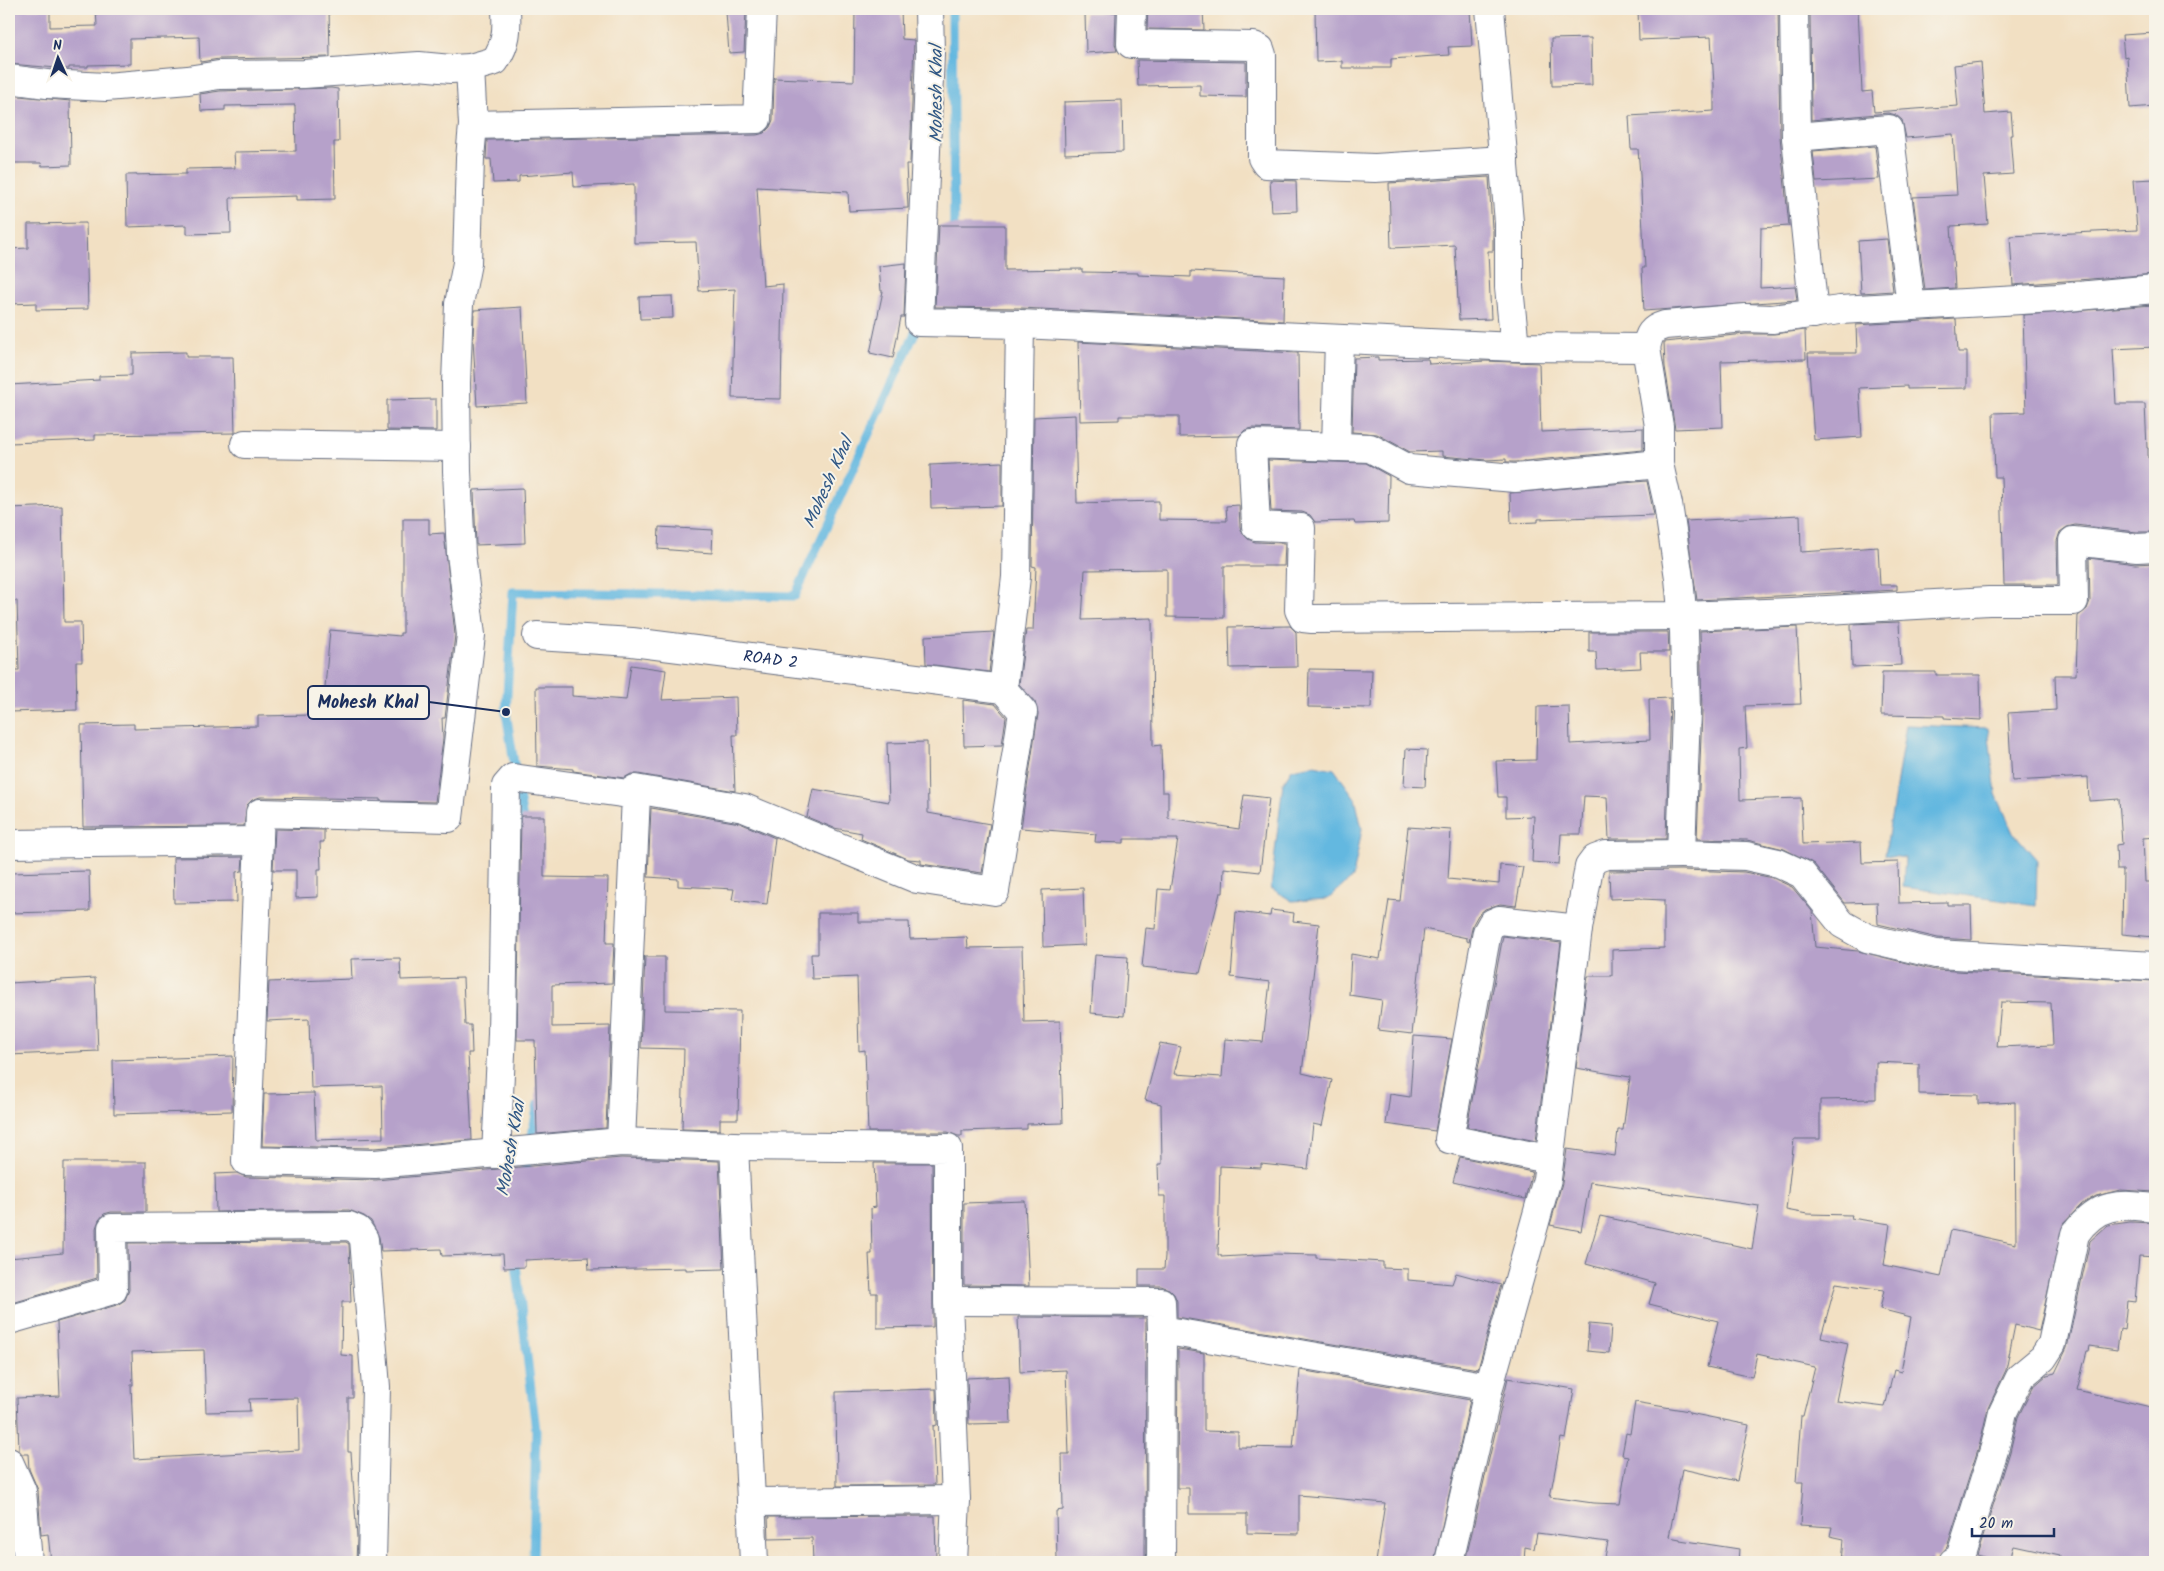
<svg xmlns="http://www.w3.org/2000/svg" width="2164" height="1571" font-family="Kalam,sans-serif">
  <style>
    .water { fill: #64b8e0; stroke: #40749f }
    .lines { fill: none; stroke-linecap: round; stroke-linejoin: round }
    .stream { stroke: #64b8e0; stroke-width: 9 }
    .building { fill: #b6a1ca; fill-rule: evenodd }
    .minor-casing { stroke: #666d81; stroke-width: 30 }
    .minor { stroke: #fff; stroke-width: 28 }
    .labels { text-anchor: middle; dominant-baseline: central; stroke-width: 4; stroke-linejoin: round; paint-order: stroke }
    .street-label { font-size: 16px; fill: #1b2f5e; stroke: #f7f3e8 }
    .water-label { font-size: 18px; font-style: italic; fill: #315885; stroke: #f7f3e8 }
    .leader { fill: none; stroke: #1b2f5e; stroke-width: 2 }
    .callout-dot { fill: #1b2f5e; stroke: #f7f3e8; stroke-width: 2 }
    .callout { fill: #f7f3e8; stroke: #1b2f5e; stroke-width: 2 }
    .callout-label { font-size: 18px; text-anchor: middle; font-weight: bold; fill: #1b2f5e }
  </style>
  <rect width="100%" height="100%" fill="#f7f3e8"/>
  <filter id="ink" filterUnits="userSpaceOnUse"><feTurbulence type="fractalNoise" baseFrequency=".02" numOctaves="2"/><feDisplacementMap in="SourceGraphic" scale="10" xChannelSelector="R" yChannelSelector="G"/><feConvolveMatrix kernelMatrix="1 2 1 2 8 2 1 2 1" color-interpolation-filters="sRGB"/></filter>
  <filter id="wash" filterUnits="userSpaceOnUse"><feTurbulence type="fractalNoise" baseFrequency=".0096" numOctaves="4" result="noise"/><feDisplacementMap in="SourceGraphic" scale="20" xChannelSelector="R" yChannelSelector="G"/><feGaussianBlur stdDeviation="1.12" result="paint"/><feColorMatrix in="noise" values="0 0 0 0 0 0 0 0 0 0 0 0 0 0 0 0 0 1.4 0 .05"/><feComposite in="paint" operator="in"/></filter>
  <g filter="url(#wash)">
    <rect width="100%" height="100%" fill="#f2e0c3"/>
    <!-- water -->
    <g class="water">
      <polygon points="1906,725 1988,728 1996,794 2013,832 2037,860 2036,905 1903,887 1905,858 1885,855"/>
      <polygon points="1314,765 1334,769 1355,798 1362,829 1353,877 1328,899 1292,901 1271,888 1283,783 1292,769"/>
    </g>
    <g class="lines">
      <!-- stream -->
      <g class="stream">
        <polyline points="952,9 954,236"/>
        <polyline points="524,827 506,712 513,592 795,596 919,324"/>
        <polyline points="524,1177 538,1104"/>
        <polyline points="515,1256 536,1430 533,1562"/>
      </g>
    </g>
    <g id="blocks">
      <!-- building -->
      <g class="building">
        <polygon points="9,9 50,9 50,27 97,26 96,9 329,9 330,57 219,59 200,62 199,37 130,39 130,64 88,65 88,67 69,67 69,69 9,64"/>
        <polygon points="855,9 901,9 902,39 914,40 910,164 906,164 908,208 849,211 848,192 757,187 763,286 783,284 781,399 732,398 735,289 699,291 696,242 634,243 634,184 574,187 573,172 519,176 519,182 493,183 491,159 486,159 487,140 757,135 764,133 770,127 773,120 774,78 854,81"/>
        <polygon points="1148,9 1203,9 1204,30 1147,29"/>
        <polygon points="1315,9 1470,9 1472,46 1448,47 1449,55 1391,59 1391,68 1342,68 1342,61 1316,62"/>
        <polygon points="1638,9 1778,9 1780,137 1789,226 1761,228 1760,288 1795,286 1797,300 1644,311 1642,268 1645,268 1640,174 1638,149 1631,149 1629,116 1714,111 1714,85 1711,37 1639,40"/>
        <polygon points="1810,9 1858,9 1862,92 1872,91 1874,112 1958,106 1954,65 1981,62 1985,114 2011,112 2013,135 2010,135 2013,174 1984,176 1988,224 1951,226 1955,288 1925,290 1913,197 1957,195 1953,134 1906,138 1902,120 1896,115 1888,113 1811,120"/>
        <polygon points="746,11 744,52 729,53 726,12"/>
        <polygon points="1116,12 1115,44 1117,51 1086,53 1085,13"/>
        <polygon points="2155,33 2155,106 2130,108 2127,56 2124,57 2122,35"/>
        <polygon points="1591,38 1592,85 1552,86 1551,39"/>
        <polygon points="1137,60 1246,62 1246,97 1200,96 1200,85 1138,86"/>
        <polygon points="331,88 338,89 339,142 334,142 335,199 297,200 297,196 230,198 231,233 187,234 187,225 127,227 126,175 186,174 186,169 235,168 234,152 296,151 295,105 225,106 225,110 201,111 200,94 220,91"/>
        <polygon points="9,95 70,101 71,165 42,166 41,163 10,163"/>
        <polygon points="1122,100 1123,152 1065,154 1064,102"/>
        <polygon points="1875,146 1879,179 1816,182 1813,151"/>
        <polygon points="1489,177 1492,229 1493,228 1493,251 1488,251 1491,319 1459,320 1455,245 1391,248 1389,183"/>
        <polygon points="2155,179 2155,274 2013,285 2010,236 2137,230 2133,180"/>
        <polygon points="1270,180 1296,181 1297,211 1272,212"/>
        <polygon points="86,223 88,309 36,310 36,303 9,304 9,249 28,248 28,224"/>
        <polygon points="939,225 1005,225 1005,270 1082,269 1082,272 1138,273 1138,275 1191,277 1191,271 1284,276 1283,321 1021,308 935,307"/>
        <polygon points="1887,239 1893,291 1861,293 1858,241"/>
        <polygon points="906,263 904,317 901,317 893,358 870,353 883,291 881,291 879,266"/>
        <polygon points="672,296 673,318 640,319 639,297"/>
        <polygon points="2153,305 2155,347 2113,349 2116,404 2145,404 2147,448 2148,448 2148,458 2155,458 2155,532 2137,532 2075,525 2067,527 2060,532 2057,541 2058,585 2004,585 2001,477 1995,477 1993,413 2026,412 2023,315"/>
        <polygon points="522,307 527,403 477,406 473,340 474,310"/>
        <polygon points="1956,319 1958,352 1967,352 1967,388 1907,389 1907,386 1859,388 1862,437 1814,440 1808,353 1857,353 1856,325"/>
        <polygon points="1805,330 1806,359 1721,361 1723,427 1675,429 1665,367 1664,342 1746,334 1774,334"/>
        <polygon points="1078,342 1298,353 1299,430 1253,428 1245,430 1239,436 1179,437 1179,416 1119,416 1119,420 1080,421"/>
        <polygon points="186,352 186,357 233,357 235,433 95,435 95,440 9,443 9,385 99,380 99,376 132,375 132,353"/>
        <polygon points="1378,357 1378,360 1428,359 1429,364 1486,361 1539,363 1541,432 1643,428 1643,450 1515,462 1506,462 1506,459 1486,460 1442,456 1442,451 1410,452 1377,434 1352,432 1354,358"/>
        <polygon points="436,399 436,431 387,430 387,400"/>
        <polygon points="1075,415 1077,503 1159,501 1159,520 1227,521 1226,506 1239,505 1240,527 1243,534 1248,539 1255,542 1285,543 1284,566 1224,566 1224,618 1167,617 1167,569 1085,570 1082,620 1152,618 1153,746 1161,745 1162,792 1168,792 1168,818 1239,829 1244,795 1269,798 1260,872 1224,868 1223,893 1220,893 1200,973 1142,967 1146,928 1155,929 1158,889 1170,890 1178,839 1124,839 1124,843 1095,842 1096,834 1021,828 1038,714 1035,702 1019,684 1026,630 1033,630 1036,567 1032,566 1034,417"/>
        <polygon points="1268,460 1366,463 1389,476 1388,523 1355,524 1354,521 1315,522 1310,515 1302,512 1271,511"/>
        <polygon points="1002,462 1002,506 931,508 930,465"/>
        <polygon points="1647,481 1654,515 1538,519 1538,522 1511,523 1510,493"/>
        <polygon points="523,488 525,543 476,545 474,490"/>
        <polygon points="62,506 64,622 81,622 82,662 76,662 77,710 9,712 9,670 19,670 17,601 9,601 9,508"/>
        <polygon points="1800,515 1801,552 1878,547 1880,585 1897,585 1897,590 1697,600 1686,521"/>
        <polygon points="403,519 429,519 429,534 444,533 455,635 445,718 442,718 443,739 435,802 380,801 380,799 260,797 252,800 247,805 244,826 83,827 81,725 134,724 134,729 258,726 258,716 314,715 314,710 323,710 330,630 400,636 400,633 403,633"/>
        <polygon points="659,527 713,530 712,553 658,549"/>
        <polygon points="2089,558 2135,564 2155,563 2155,837 2143,838 2145,882 2155,882 2155,904 2153,904 2154,937 2122,934 2123,870 2117,870 2116,845 2122,844 2119,799 2089,801 2088,777 2012,781 2008,713 2056,710 2055,675 2076,675 2078,616 2087,609 2090,601"/>
        <polygon points="1899,622 1901,665 1852,667 1851,624"/>
        <polygon points="1290,626 1296,632 1297,667 1230,668 1229,627"/>
        <polygon points="1797,627 1801,704 1745,706 1747,748 1739,749 1740,800 1801,798 1803,844 1861,842 1862,863 1898,862 1899,903 1947,902 1947,905 1971,905 1972,940 1938,938 1878,924 1877,902 1845,903 1814,864 1784,849 1747,840 1697,839 1702,712 1700,631"/>
        <polygon points="994,632 989,672 926,664 925,636"/>
        <polygon points="1589,632 1668,632 1669,652 1640,652 1641,668 1597,670 1596,652 1589,652"/>
        <polygon points="631,665 666,670 662,700 736,697 737,735 733,735 735,791 638,774 631,774 624,778 573,771 573,769 537,766 536,687 572,687 572,696 626,700"/>
        <polygon points="1309,669 1372,670 1371,708 1308,707"/>
        <polygon points="1882,672 1936,672 1936,675 1980,675 1981,720 1944,718 1944,716 1881,715"/>
        <polygon points="1670,698 1666,839 1609,839 1607,797 1584,796 1581,834 1561,834 1559,864 1532,862 1534,816 1506,817 1506,797 1498,797 1496,761 1536,760 1537,707 1569,706 1570,744 1650,740 1649,699"/>
        <polygon points="963,700 995,704 1006,717 1002,745 964,746"/>
        <polygon points="927,742 928,813 990,824 982,873 921,864 921,860 908,859 861,839 862,833 834,828 807,817 813,789 889,802 887,743"/>
        <polygon points="1406,749 1427,750 1425,787 1404,786"/>
        <polygon points="651,808 740,823 775,838 767,904 732,900 734,889 678,886 678,879 648,877"/>
        <polygon points="521,816 544,816 544,877 608,878 606,943 614,943 612,983 552,985 552,1027 610,1026 606,1128 537,1134 535,1040 517,1040"/>
        <polygon points="1408,827 1451,830 1448,879 1499,884 1500,865 1523,867 1516,906 1500,904 1485,909 1478,915 1473,924 1469,942 1467,941 1467,938 1424,929 1412,1034 1378,1030 1382,1000 1349,995 1351,954 1380,959 1389,900 1400,901"/>
        <polygon points="275,829 324,830 324,842 320,842 321,869 318,869 318,897 296,898 296,870 273,870"/>
        <polygon points="243,857 242,871 236,872 237,902 174,903 173,858"/>
        <path d="M 1681,870 L 1744,872 L 1773,878 L 1792,887 L 1812,911 L 1815,947 L 1858,951 L 1935,970 L 2155,981 L 2155,1192 L 2120,1190 L 2096,1196 L 2082,1204 L 2063,1224 L 2039,1331 L 2015,1325 L 2006,1370 L 1988,1408 L 1980,1443 L 1947,1547 L 1939,1557 L 1933,1556 L 1933,1562 L 1842,1562 L 1844,1539 L 1830,1536 L 1832,1527 L 1800,1525 L 1803,1482 L 1796,1482 L 1801,1416 L 1803,1416 L 1815,1367 L 1757,1354 L 1752,1377 L 1707,1367 L 1718,1321 L 1649,1304 L 1655,1283 L 1586,1264 L 1600,1216 L 1752,1249 L 1759,1206 L 1590,1182 L 1581,1231 L 1550,1225 L 1562,1183 L 1567,1149 L 1615,1156 L 1618,1130 L 1623,1130 L 1630,1077 L 1576,1068 L 1588,976 L 1612,976 L 1612,950 L 1664,948 L 1664,900 L 1641,899 L 1641,898 L 1610,899 L 1609,871 ZM 2001,1002 L 2051,1003 L 2053,1045 L 1997,1047 ZM 1876,1062 L 1919,1064 L 1919,1094 L 1978,1095 L 1978,1104 L 2015,1102 L 2016,1244 L 1951,1230 L 1941,1277 L 1884,1265 L 1890,1224 L 1851,1218 L 1852,1215 L 1807,1214 L 1786,1210 L 1794,1139 L 1820,1139 L 1820,1100 L 1876,1099 ZM 1836,1283 L 1884,1290 L 1880,1309 L 1911,1317 L 1901,1372 L 1894,1370 L 1885,1407 L 1836,1401 L 1848,1343 L 1821,1337 Z"/>
        <polygon points="89,871 90,911 9,913 9,873"/>
        <polygon points="1083,888 1085,945 1043,947 1042,890"/>
        <polygon points="1271,910 1294,913 1293,921 1319,924 1302,1073 1332,1080 1322,1126 1313,1124 1308,1169 1261,1164 1261,1168 1220,1166 1218,1255 1221,1255 1221,1257 1274,1254 1316,1255 1316,1258 1383,1262 1383,1268 1408,1269 1408,1280 1452,1284 1456,1273 1501,1285 1478,1369 1177,1317 1177,1301 1174,1294 1169,1289 1161,1286 1139,1286 1139,1269 1164,1269 1165,1256 1165,1196 1159,1196 1158,1164 1162,1164 1161,1104 1145,1100 1160,1043 1181,1047 1174,1074 1222,1077 1225,1039 1263,1042 1270,982 1231,977 1236,912 1270,916"/>
        <polygon points="818,913 858,913 858,922 909,922 910,939 967,937 968,948 1022,947 1024,1022 1060,1021 1063,1123 1027,1124 1027,1129 962,1131 962,1136 958,1136 948,1132 868,1132 865,1050 859,1051 857,977 812,979 811,954 818,954"/>
        <polygon points="1503,936 1561,943 1536,1141 1467,1127"/>
        <polygon points="1095,955 1128,957 1124,1016 1091,1013"/>
        <polygon points="645,957 665,957 665,1010 740,1011 738,1119 720,1119 720,1130 682,1129 684,1049 641,1048"/>
        <polygon points="400,958 401,980 463,978 465,1025 471,1025 472,1053 468,1053 472,1140 374,1148 262,1146 264,1094 314,1093 316,1140 383,1138 382,1086 311,1088 309,1019 267,1021 269,982 352,979 351,959"/>
        <polygon points="95,978 98,1051 9,1055 9,983"/>
        <polygon points="1414,1036 1452,1039 1435,1131 1386,1124 1390,1094 1410,1097"/>
        <polygon points="233,1056 232,1111 114,1114 113,1060"/>
        <polygon points="1460,1157 1532,1172 1525,1199 1453,1182"/>
        <polygon points="621,1158 719,1161 724,1269 686,1270 686,1268 589,1270 588,1257 525,1260 525,1267 504,1268 503,1254 442,1256 441,1249 381,1251 379,1237 371,1221 364,1216 349,1210 216,1212 215,1174 237,1173 246,1177 376,1180"/>
        <polygon points="64,1162 146,1162 146,1212 111,1212 104,1214 99,1220 96,1228 97,1278 9,1304 9,1258 63,1253"/>
        <polygon points="874,1163 932,1163 933,1327 877,1328 877,1293 871,1293 869,1254 872,1254 871,1208 876,1207"/>
        <polygon points="1025,1201 1029,1286 964,1285 964,1203"/>
        <polygon points="2130,1222 2155,1223 2155,1257 2139,1256 2135,1302 2127,1301 2124,1330 2120,1329 2117,1350 2090,1346 2089,1351 2087,1351 2077,1390 2155,1408 2155,1562 2059,1562 2060,1556 2014,1546 2009,1562 1999,1562 1977,1556 2010,1452 2018,1417 2033,1387 2047,1375 2055,1373 2067,1348 2090,1241 2108,1225"/>
        <path d="M 346,1242 L 349,1244 L 351,1302 L 342,1302 L 341,1355 L 353,1356 L 353,1398 L 348,1398 L 348,1452 L 351,1452 L 357,1538 L 356,1562 L 51,1562 L 48,1534 L 41,1535 L 38,1490 L 29,1469 L 28,1454 L 22,1454 L 19,1450 L 17,1398 L 60,1396 L 57,1322 L 117,1305 L 125,1300 L 129,1290 L 128,1243 ZM 204,1350 L 206,1412 L 250,1411 L 249,1399 L 298,1398 L 299,1450 L 134,1459 L 131,1385 L 133,1385 L 132,1352 Z"/>
        <polygon points="1018,1317 1146,1318 1145,1562 1057,1562 1056,1511 1063,1510 1062,1454 1069,1454 1066,1370 1020,1372"/>
        <polygon points="1589,1324 1611,1326 1609,1353 1587,1351"/>
        <polygon points="1178,1349 1204,1353 1204,1431 1238,1432 1238,1447 1293,1448 1300,1370 1470,1400 1434,1562 1376,1562 1385,1503 1299,1495 1299,1534 1247,1533 1247,1514 1189,1514 1189,1488 1177,1488"/>
        <polygon points="1009,1376 1011,1423 969,1424 967,1378"/>
        <polygon points="1508,1378 1574,1389 1566,1439 1561,1438 1550,1497 1593,1503 1620,1504 1628,1456 1622,1455 1626,1433 1630,1434 1635,1402 1689,1411 1689,1413 1749,1425 1737,1481 1682,1469 1669,1537 1680,1539 1680,1540 1739,1549 1738,1562 1604,1562 1608,1542 1537,1533 1534,1549 1525,1547 1524,1562 1465,1562"/>
        <polygon points="936,1389 937,1425 933,1426 935,1485 837,1486 836,1392"/>
        <polygon points="935,1516 936,1562 813,1562 812,1538 769,1539 768,1517"/>
      </g>
    </g>
  </g>
  <g filter="url(#ink)">
    <use href="#blocks" fill-opacity="0" stroke="#666d81" stroke-width="1"/>
    <g class="lines">
      <!-- minor casing -->
      <g class="minor-casing">
        <g id="minor">
          <polyline points="1132,9 1131,44 1254,46 1260,49 1262,55 1262,158 1266,164 1375,168 1504,160"/>
          <polyline points="1490,9 1509,222 1509,287 1515,347 1646,348 1659,426 1659,464 1668,504 1679,578 1684,632 1686,712 1681,854 1746,856 1778,863 1802,874 1842,924 1867,938 1936,954 2155,966"/>
          <polyline points="1794,9 1796,137 1889,129 1911,306"/>
          <polyline points="470,68 473,125 470,158 467,263 459,304 456,383 457,471 461,554 471,635 449,818 260,813 246,1161 375,1164 621,1142 734,1146 948,1148 948,1301 956,1500 953,1562"/>
          <path d="M 9,79 L 47,84 L 106,87 L 188,80 L 219,75 L 304,74 L 419,66 L 451,69 L 470,68 L 495,61 C 507,42 507,31 506,9"/>
          <polyline points="473,125 757,119 762,9"/>
          <polyline points="1796,137 1814,314"/>
          <polyline points="1020,324 1515,347"/>
          <path d="M 1646,348 C 1649,334 1651,329 1665,325 L 1746,318 L 1772,319 L 1840,310 L 2056,298 L 2155,289"/>
          <polyline points="245,444 457,447"/>
          <polyline points="1336,447 1339,339"/>
          <polyline points="1659,464 1515,478 1409,469 1370,448 1252,444 1256,526 1301,528 1299,610 1303,618 1312,619 1681,616 1791,612 1989,601 2074,601 2073,541 2137,548 2155,547"/>
          <path id="s1" d="M 537,636 L 632,642 L 1003,689"/>
          <polyline points="636,795 635,789 744,808 917,879 995,891 1023,712 1003,689 1016,577 1020,324 919,322 930,53 929,9"/>
          <polyline points="9,844 259,841"/>
          <polyline points="734,1146 754,1562"/>
          <polyline points="496,1154 502,1034 506,786 513,778 636,795 621,1142"/>
          <polyline points="1548,1159 1449,1139 1487,932 1492,923 1499,920 1578,929"/>
          <polyline points="948,1301 1161,1302 1162,1330 1489,1387 1547,1179 1578,929 1589,867 1595,859 1606,855 1681,854"/>
          <polyline points="9,1320 113,1290 112,1228 349,1226 358,1230 364,1239 376,1387 372,1562"/>
          <polyline points="9,1462 22,1491 28,1562"/>
          <polyline points="751,1502 956,1500"/>
          <polyline points="1161,1562 1162,1330"/>
          <polyline points="1449,1562 1489,1387"/>
          <path d="M 1953,1562 L 1960,1558 L 1995,1447 L 2003,1412 L 2020,1377 L 2043,1358 L 2052,1344 L 2075,1234 C 2098,1202 2119,1204 2155,1208"/>
        </g>
      </g>
      <!-- minor -->
      <use href="#minor" class="minor"/>
    </g>
  </g>
  <g class="labels">
    <!-- street labels -->
    <g class="street-label">
      <text stroke="none"><textPath href="#s1" startOffset="235">ROAD 2</textPath></text>
    </g>
    <!-- water labels -->
    <g class="water-label">
      <text transform="translate(937 94) rotate(-90)">Mohesh Khal</text>
      <text transform="translate(829 483) rotate(-66)">Mohesh Khal</text>
      <text transform="translate(512 1148) rotate(-80)">Mohesh Khal</text>
    </g>
  </g>
  <!-- callouts -->
  <path class="leader" d="M506 712L429 702"/>
  <circle class="callout-dot" cx="506" cy="712" r="5"/>
  <rect class="callout" x="308" y="686" width="121" height="33" rx="5"/>
  <g class="callout-label">
    <text x="368" y="708">Mohesh Khal</text>
  </g>
  <!-- margin -->
  <rect width="2164" height="1571" fill="none" stroke="#f7f3e8" stroke-width="30"/>
  <!-- north arrow -->
  <g transform="translate(58 58) rotate(357)" stroke="#f7f3e8" stroke-width="4" paint-order="stroke">
  <path d="M0-4L9 19L0 12L-9 19Z" fill="#1b2f5e"/>
  <text y="-8" font-size="14" font-weight="bold" text-anchor="middle" fill="#1b2f5e">N</text>
  </g>
  <!-- scale -->
  <path d="M1972 1528v8h82v-8" fill="none" stroke="#1b2f5e" stroke-width="2.5"/>
  <text x="1979" y="1528" font-size="15" fill="#1b2f5e" stroke="#f7f3e8" stroke-width="4" paint-order="stroke">20 m</text>
</svg>
